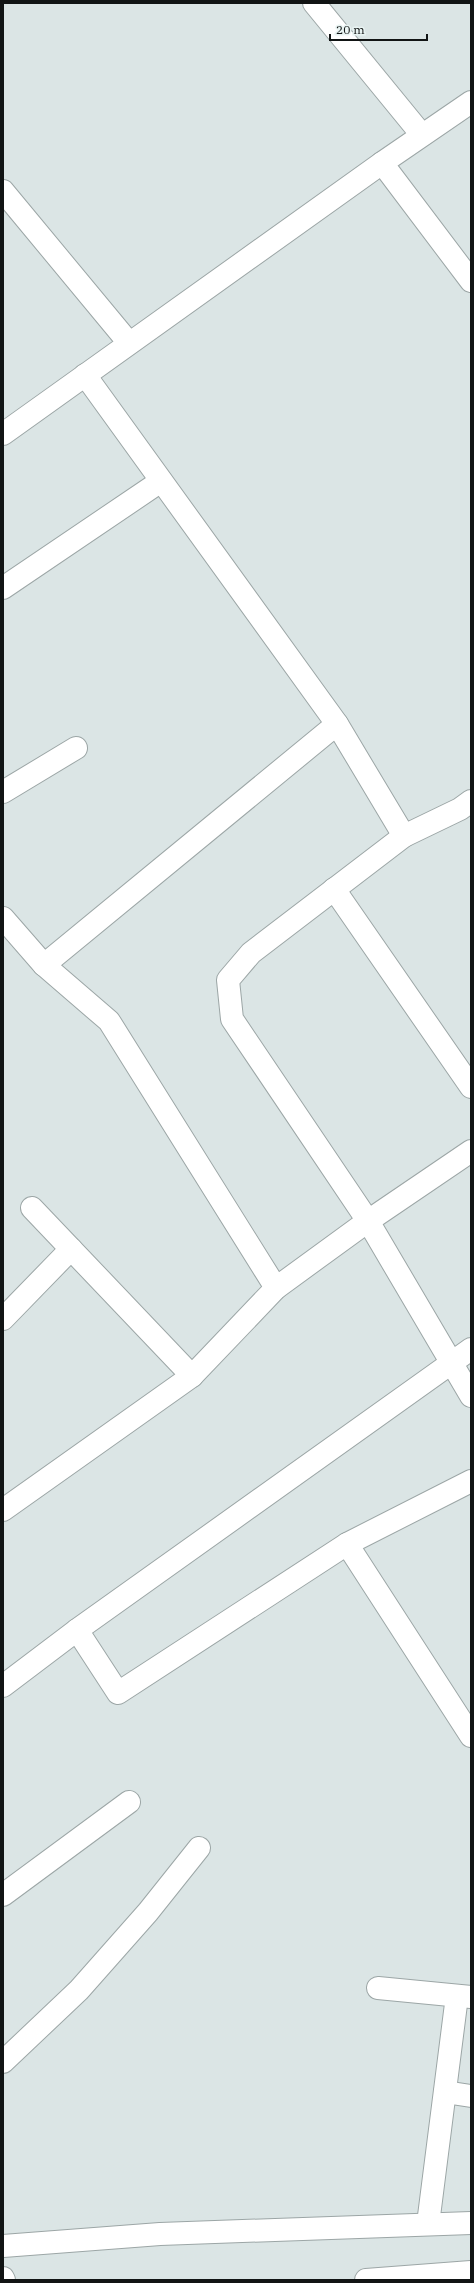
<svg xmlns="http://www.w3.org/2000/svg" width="474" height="2283" font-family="'IBM Plex Serif',serif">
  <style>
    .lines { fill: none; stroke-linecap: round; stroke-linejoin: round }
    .minor-casing { stroke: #9ca6a6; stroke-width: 24 }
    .minor { stroke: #fff; stroke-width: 22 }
  </style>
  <rect width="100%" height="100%" fill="#dbe5e5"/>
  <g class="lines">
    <!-- minor casing -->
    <g class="minor-casing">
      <g id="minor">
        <polyline points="314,3 422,135"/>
        <polyline points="471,102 382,163 471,281"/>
        <polyline points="3,191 129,343"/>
        <polyline points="85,375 337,724 404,836"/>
        <polyline points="3,434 382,163"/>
        <polyline points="3,588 161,481"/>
        <polyline points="3,792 76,748"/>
        <polyline points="471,801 460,809 404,836 251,953 228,980 232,1019 368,1221 471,1396"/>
        <polyline points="334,889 471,1087"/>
        <polyline points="3,918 44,965 109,1021 276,1288"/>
        <polyline points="44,965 337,724"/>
        <polyline points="32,1208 192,1376"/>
        <polyline points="3,1319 71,1249"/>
        <polyline points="3,1510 192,1376 276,1288 368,1221 471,1151"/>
        <polyline points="347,1544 471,1736"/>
        <polyline points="77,1630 118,1693 347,1544 471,1481"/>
        <polyline points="3,1686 77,1630 471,1349"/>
        <polyline points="3,1895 129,1802"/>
        <polyline points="378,1988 471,1997"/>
        <polyline points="3,2062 79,1990 148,1912 199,1848"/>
        <polyline points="445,2092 471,2096"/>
        <polyline points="428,2224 457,1996"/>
        <polyline points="3,2246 160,2234 471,2223"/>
        <polyline points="3,2278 4,2280"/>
        <polyline points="366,2280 471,2272"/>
      </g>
    </g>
    <!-- minor -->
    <use href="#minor" class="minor"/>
  </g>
  <!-- border -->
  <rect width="474" height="2283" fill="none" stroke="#111414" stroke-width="8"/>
  <!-- scale -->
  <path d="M330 34v6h97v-6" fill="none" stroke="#111414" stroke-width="2"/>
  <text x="336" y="34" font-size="12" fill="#111414" stroke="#e8f3f2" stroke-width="3" paint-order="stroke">20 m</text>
</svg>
